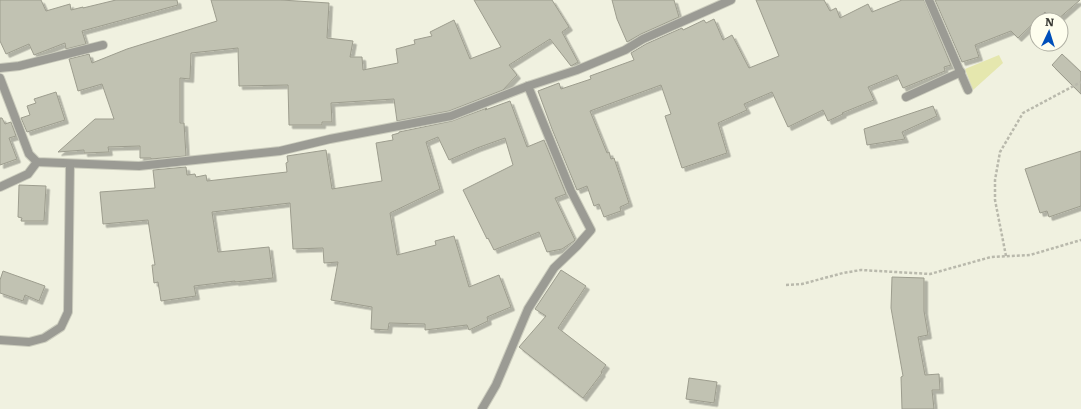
<svg xmlns="http://www.w3.org/2000/svg" width="1081" height="409" font-family="Literata,serif">
  <style>
    .green { fill: #e5e7ae }
    .building { fill: #c1c2b2; stroke: #9d9d8e; filter: url(#shadow) }
    .lines { fill: none; stroke-linecap: round; stroke-linejoin: round }
    .street-casing { stroke: #cbccbd; stroke-width: 10 }
    .path { stroke: #b9b9ac; stroke-width: 2.5; stroke-dasharray: 3 2; stroke-linecap: butt }
    .street { stroke: #9b9b94; stroke-width: 8 }
  </style>
  <defs>
    <filter id="shadow"><feDropShadow dx="3.5" dy="3.5" stdDeviation="0" flood-color="#0004"/></filter>
  </defs>
  <rect width="100%" height="100%" fill="#f0f1e0"/>
  <!-- green -->
  <polygon class="green" points="999,55 1003,63 973,90 965,69"/>
  <!-- building -->
  <g class="building">
    <polygon points="0,0 41,0 46,11 70,4 71,10 83,7 83,8 116,0 177,0 178,5 82,31 86,44 66,49 65,43 34,55 29,44 6,54 0,41"/>
    <polygon points="211,0 281,0 329,3 327,38 353,41 350,57 362,57 363,70 398,63 396,49 415,44 414,40 432,36 430,32 454,20 470,59 501,47 474,0 552,0 569,27 562,32 578,62 571,66 550,39 509,65 517,75 503,90 449,111 397,121 394,99 331,103 332,122 322,122 322,125 289,125 288,85 239,86 238,48 191,53 190,79 180,78 180,123 184,123 186,156 151,159 151,158 140,158 140,146 108,147 109,152 84,153 84,150 58,152 95,119 114,119 102,84 78,91 69,59 89,54 92,63 127,49 217,21"/>
    <polygon points="612,0 674,0 679,17 641,34 627,42 617,19"/>
    <polygon points="756,0 824,0 830,11 836,8 840,18 868,4 872,12 902,0 924,0 951,65 944,67 945,71 903,88 897,75 868,87 874,100 842,113 843,114 828,121 823,110 788,127 772,92 744,104 747,110 718,123 727,153 682,168 665,116 671,114 661,85 590,111 607,153 609,152 611,159 614,158 629,203 620,207 621,211 604,217 599,204 594,206 587,186 577,190 552,129 538,91 559,83 561,89 591,79 590,76 634,60 631,53 646,44 682,28 683,30 704,20 706,23 714,19 723,40 732,35 749,68 779,56"/>
    <polygon points="935,0 1080,0 1057,20 1052,20 1045,12 1018,38 1011,31 975,45 979,57 962,62"/>
    <polygon points="1062,54 1081,72 1081,94 1052,65"/>
    <polygon points="56,92 65,120 27,132 21,118 30,115 27,106 36,103 34,99"/>
    <polygon points="510,101 527,147 544,140 566,194 555,198 575,240 574,241 562,249 547,252 539,232 494,250 488,238 487,239 463,190 513,165 505,138 477,148 449,160 438,137 426,142 440,189 390,213 397,255 436,245 435,241 454,236 469,287 499,275 511,307 487,317 488,321 469,330 467,325 425,330 425,324 389,323 388,330 371,329 372,307 331,300 338,262 324,263 323,248 293,249 290,203 212,212 218,252 269,247 273,278 235,282 235,281 194,286 196,296 161,301 158,282 154,283 152,265 155,265 148,220 103,224 100,192 155,188 153,170 186,167 187,175 195,174 196,177 206,175 207,181 287,172 286,163 288,162 287,156 326,150 332,189 382,181 376,143 393,140 392,135 399,133 399,132 452,121 487,108 485,110"/>
    <polygon points="933,106 937,116 902,132 905,139 867,145 864,129"/>
    <polygon points="0,118 2,118 5,124 11,122 16,136 9,138 17,159 0,165"/>
    <polygon points="1081,151 1081,206 1049,217 1047,211 1040,213 1025,169"/>
    <polygon points="19,185 46,186 44,221 21,221 22,218 18,217"/>
    <polygon points="561,270 586,286 558,328 606,365 601,372 602,373 583,398 519,347 546,316 535,309"/>
    <polygon points="3,271 45,286 39,301 25,295 23,301 0,293 0,280"/>
    <polygon points="892,277 924,278 924,311 928,335 918,337 925,375 939,374 940,390 932,390 934,409 902,409 901,377 903,376 891,308"/>
    <polygon points="689,378 717,382 714,403 686,399"/>
  </g>
  <g class="lines">
    <!-- street casing -->
    <g class="street-casing">
      <g id="street">
        <polyline points="929,0 968,90"/>
        <polyline points="0,68 19,66 103,45"/>
        <polyline points="0,78 29,154 37,162 139,166 280,151 330,139 451,116 528,86 577,70 625,50 643,39 731,0"/>
        <polyline points="906,97 961,72"/>
        <polyline points="0,187 28,174 37,162"/>
        <polyline points="0,340 29,342 44,338 61,327 68,312 70,164"/>
        <polyline points="482,409 496,385 528,309 554,268 577,246 591,230 571,191 528,86"/>
      </g>
    </g>
    <!-- path -->
    <g class="path">
      <polyline points="1006,256 995,200 995,180 1000,152 1023,113 1081,82"/>
      <polyline points="786,285 802,284 843,273 861,270 930,274 991,257 1030,255 1081,240"/>
    </g>
    <!-- street -->
    <use href="#street" class="street"/>
  </g>
  <!-- north arrow -->
  <g transform="translate(1049 32) rotate(4)"><circle r="19" fill="#fefeee" stroke="#afafa3"/>
  <path d="M0-3L7 15L0 10L-7 15Z" fill="#0050ba"/>
  <text y="-6" font-size="11" font-weight="bold" text-anchor="middle" fill="#393933">N</text>
  </g>
</svg>
